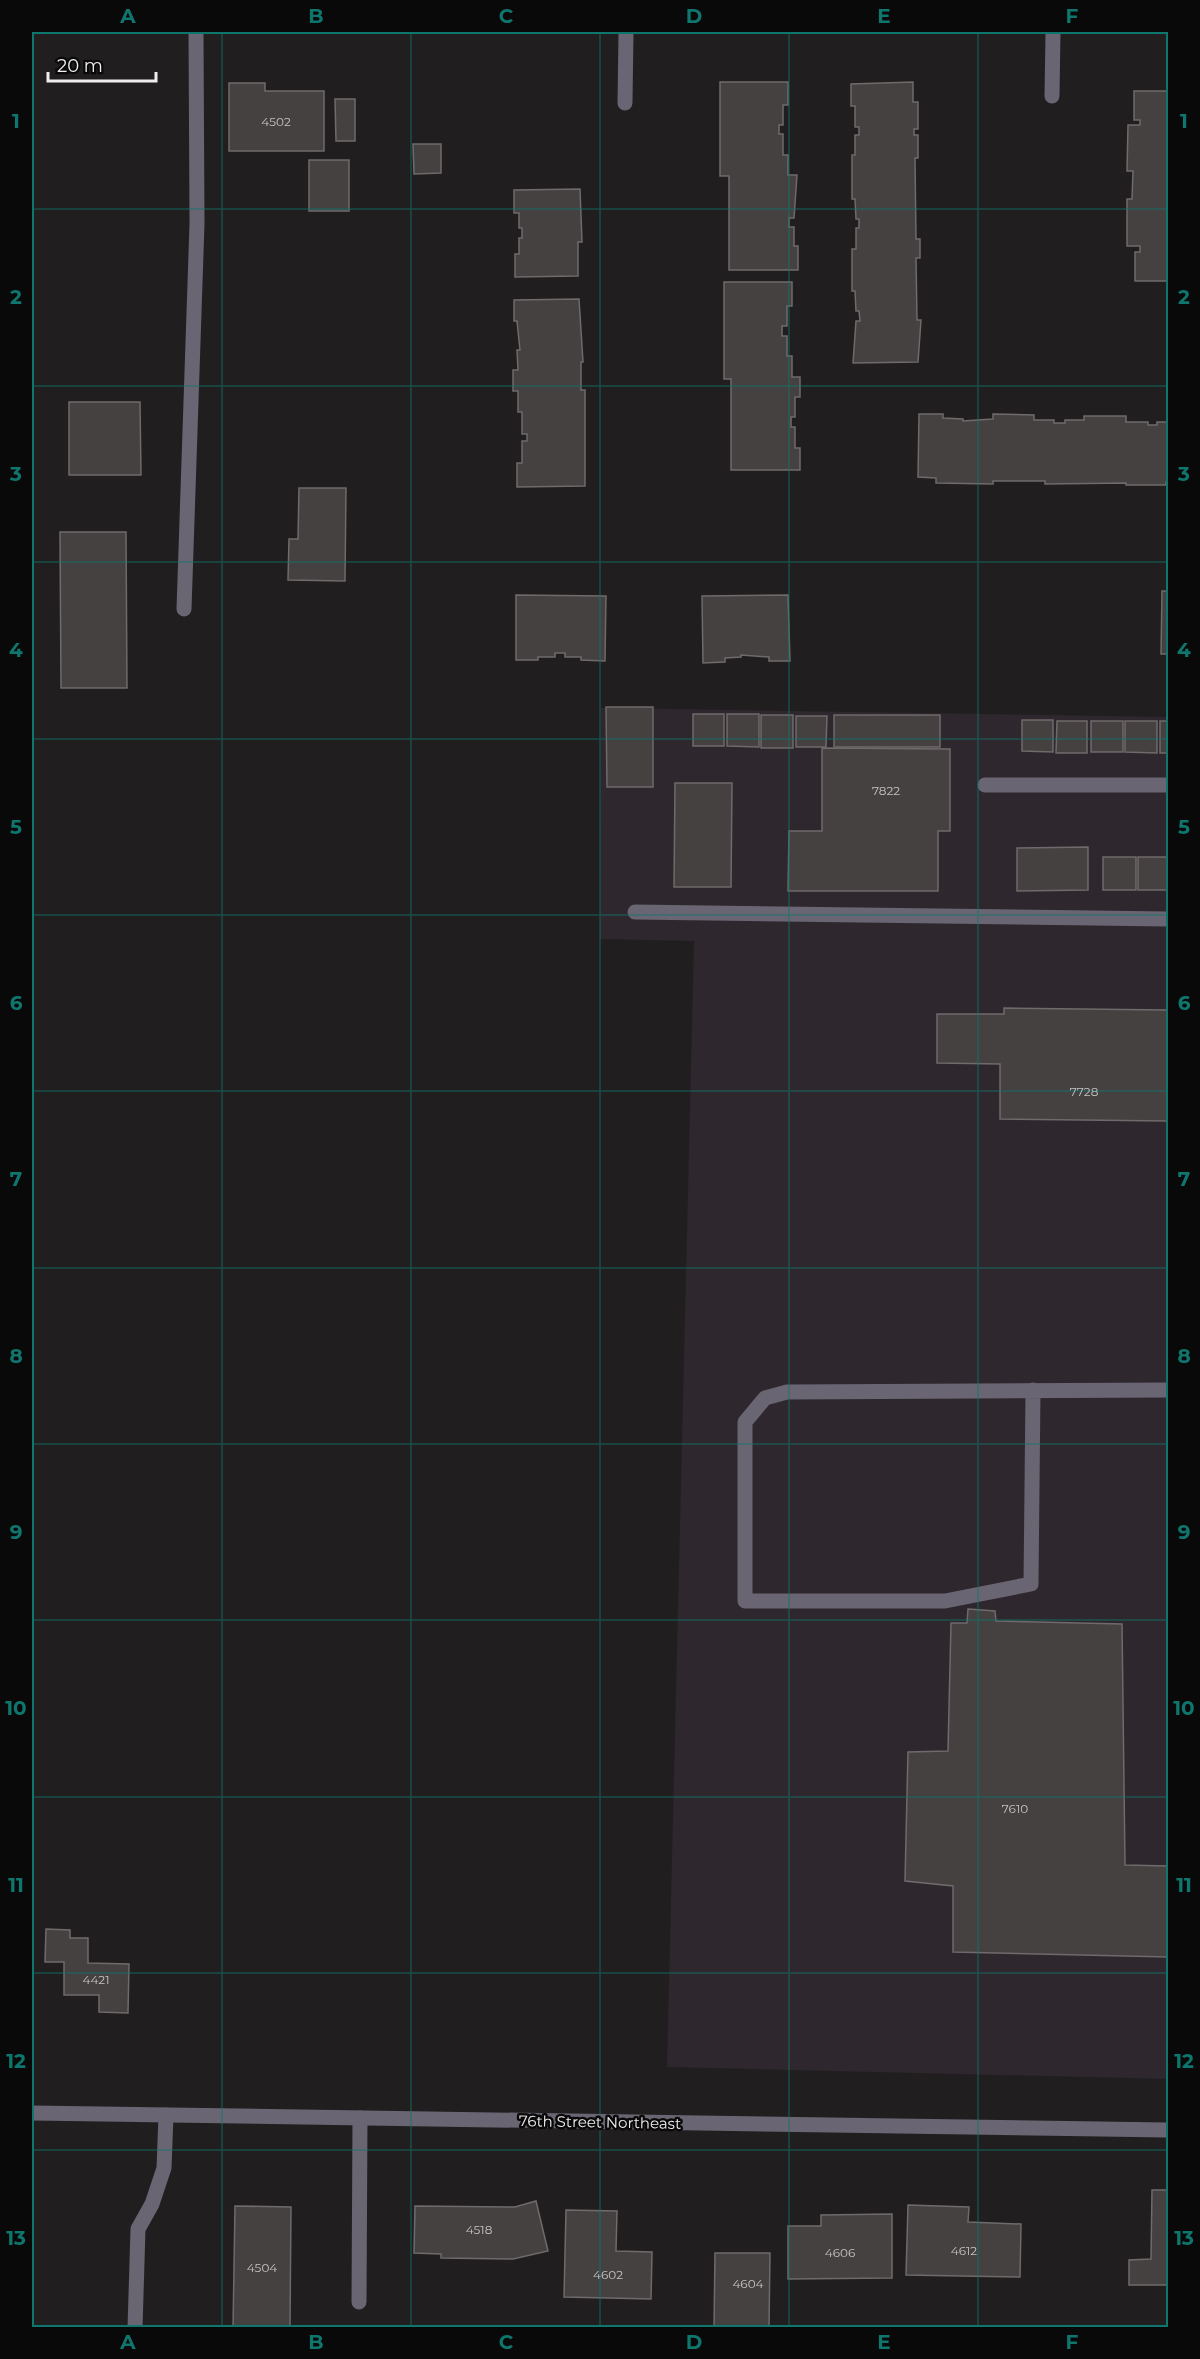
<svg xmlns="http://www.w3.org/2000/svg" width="1200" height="2359" font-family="Montserrat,sans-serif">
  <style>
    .built { fill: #2e272d }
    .building { fill: #454141; stroke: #6f6a6b; stroke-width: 1.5 }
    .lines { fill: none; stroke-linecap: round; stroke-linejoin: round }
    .service { stroke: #696572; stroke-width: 15 }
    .tertiary { stroke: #696572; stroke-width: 15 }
    .grid { fill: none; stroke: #0f766e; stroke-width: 1.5; stroke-opacity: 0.55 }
    .labels { text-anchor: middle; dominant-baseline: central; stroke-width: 5; stroke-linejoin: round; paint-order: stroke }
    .number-label { font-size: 12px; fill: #c4c3c4 }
    .street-label { font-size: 15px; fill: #efeeef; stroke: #0a090a }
    .neatline { fill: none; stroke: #0f766e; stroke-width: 2 }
    .grid-label { font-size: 20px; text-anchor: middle; font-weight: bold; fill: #0f766e }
  </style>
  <rect width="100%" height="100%" fill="#211e20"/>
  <!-- built -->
  <polygon class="built" points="601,708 1168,717 1168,2079 667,2067 694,941 600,939"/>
  <!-- building -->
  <g class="building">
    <polygon points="720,82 788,82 788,105 783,105 783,125 779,125 779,134 783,134 783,155 788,155 788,175 797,175 794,218 789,218 789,227 794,227 794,246 798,246 798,270 729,270 729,176 720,176"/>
    <polygon points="913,82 913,102 918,102 918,129 914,129 914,135 918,135 918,158 915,158 916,239 920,239 920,258 916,258 917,320 921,320 918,362 853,363 856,321 860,321 859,311 856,311 855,291 852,291 852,249 856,249 856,228 859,228 859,219 856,219 855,199 852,199 852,155 855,155 855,135 859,135 859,127 855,127 855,106 851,106 851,84"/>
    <polygon points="229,83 265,83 265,91 324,91 324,151 229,151"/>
    <polygon points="1134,91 1168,91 1168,281 1135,281 1135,252 1140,252 1140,246 1127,246 1127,199 1132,199 1133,171 1127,171 1128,125 1140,125 1140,120 1134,120"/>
    <polygon points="335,99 355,99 355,141 336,141"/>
    <polygon points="413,144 441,144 441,173 414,174"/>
    <rect x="309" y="160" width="40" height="51"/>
    <polygon points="580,189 582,242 578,242 578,276 515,277 515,254 519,254 519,238 522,238 522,228 519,228 519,213 514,213 514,190"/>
    <polygon points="724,282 792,282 792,306 787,306 787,326 782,326 782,336 787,336 787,356 792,356 792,377 800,377 800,397 795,397 795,417 791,417 791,427 795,427 795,448 800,448 800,470 731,470 731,379 724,379"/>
    <polygon points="579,299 583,362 581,362 581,390 585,390 585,486 517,487 517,463 522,463 522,441 527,441 527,434 522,434 522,412 518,412 518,391 513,391 513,370 518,370 517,350 520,350 517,321 514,321 514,300"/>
    <polygon points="69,402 140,402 141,475 69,475"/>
    <polygon points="919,414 943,414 943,418 963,419 963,421 993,419 993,414 1034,415 1034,420 1054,420 1054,423 1065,423 1065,420 1084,420 1084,416 1126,416 1126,422 1148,422 1148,425 1157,425 1157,422 1168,422 1168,482 1166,482 1166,485 1126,485 1126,483 1045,484 1045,481 993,481 993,484 936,483 936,478 918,477"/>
    <polygon points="299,488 346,488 345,581 288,580 289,539 298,539"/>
    <polygon points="60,532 126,532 127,688 61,688"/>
    <polygon points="1162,591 1168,591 1168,654 1161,654"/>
    <polygon points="516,595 606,596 605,661 581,660 581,657 565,657 565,653 555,653 555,657 538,657 538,660 516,660"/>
    <polygon points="788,595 790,661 769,661 769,657 741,655 741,657 725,658 725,662 703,663 702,596"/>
    <polygon points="606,707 653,707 653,787 607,787"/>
    <rect x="693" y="714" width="31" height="32"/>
    <polygon points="727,714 759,714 759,747 727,746"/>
    <rect x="761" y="715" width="32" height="33"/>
    <rect x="834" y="715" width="106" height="32"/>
    <polygon points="796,716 827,716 826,747 796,747"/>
    <polygon points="1022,720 1053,720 1053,752 1022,751"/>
    <polygon points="1057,721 1087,721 1087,753 1056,753"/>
    <rect x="1091" y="721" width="32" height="31"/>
    <polygon points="1125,721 1157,721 1157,753 1125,752"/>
    <rect x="1160" y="721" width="8" height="32"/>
    <polygon points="822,748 950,749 950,831 938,831 938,891 788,891 789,831 822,831"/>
    <polygon points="675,783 732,783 731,887 674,887"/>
    <polygon points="1088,847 1088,890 1017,891 1017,848"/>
    <rect x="1103" y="857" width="33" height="33"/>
    <rect x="1138" y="857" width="30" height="33"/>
    <polygon points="1004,1008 1168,1010 1168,1121 1000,1119 1000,1064 937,1063 937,1014 1004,1014"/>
    <polygon points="968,1609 995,1611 996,1621 1122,1624 1125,1865 1168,1866 1168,1957 953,1952 953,1886 905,1881 908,1752 948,1751 951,1623 967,1623"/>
    <polygon points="46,1929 70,1930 70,1938 88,1938 88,1963 129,1964 128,2013 99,2012 99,1995 64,1995 64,1962 45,1962"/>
    <polygon points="1152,2190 1168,2190 1168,2285 1129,2285 1129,2260 1151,2259"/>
    <polygon points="536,2201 548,2251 513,2259 441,2258 441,2254 414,2253 415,2206 515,2207"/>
    <polygon points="908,2205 969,2207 968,2222 1021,2224 1020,2277 906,2275"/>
    <polygon points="235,2206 291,2207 290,2328 233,2328"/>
    <polygon points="566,2210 617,2211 616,2251 652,2252 651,2299 564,2297"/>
    <polygon points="892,2214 892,2278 788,2279 788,2226 821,2226 821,2215"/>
    <polygon points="715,2253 770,2253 769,2328 714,2328"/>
  </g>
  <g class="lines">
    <!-- service -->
    <g class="service">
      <polyline points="1052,96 1053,32"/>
      <polyline points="625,103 626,32"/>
      <polyline points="184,609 197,224 196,32"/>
      <polyline points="985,785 1168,785"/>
      <polyline points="635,912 1168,919"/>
      <path d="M 1033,1390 L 1031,1584 L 945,1601 L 745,1601 L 745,1422 L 765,1398 L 787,1392 C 914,1391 1041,1391 1168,1390"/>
      <polyline points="359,2302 360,2118"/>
      <polyline points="135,2328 138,2229 152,2204 164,2168 166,2115"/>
    </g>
    <!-- tertiary -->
    <polyline class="tertiary" points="32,2113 1168,2130"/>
  </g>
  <!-- grid -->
  <path class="grid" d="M 222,32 L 222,2328M 411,32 L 411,2328M 600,32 L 600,2328M 789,32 L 789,2328M 978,32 L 978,2328M 32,209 L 1168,209M 32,386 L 1168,386M 32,562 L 1168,562M 32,739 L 1168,739M 32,915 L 1168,915M 32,1091 L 1168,1091M 32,1268 L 1168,1268M 32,1444 L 1168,1444M 32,1620 L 1168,1620M 32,1797 L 1168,1797M 32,1973 L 1168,1973M 32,2150 L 1168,2150"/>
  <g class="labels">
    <!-- number labels -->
    <g class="number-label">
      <text x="276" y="121">4502</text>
      <text x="886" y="790">7822</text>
      <text x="1084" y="1091">7728</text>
      <text x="1015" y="1808">7610</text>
      <text x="96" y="1979">4421</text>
      <text x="479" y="2229">4518</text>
      <text x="964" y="2250">4612</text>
      <text x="840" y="2252">4606</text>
      <text x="262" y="2267">4504</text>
      <text x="608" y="2274">4602</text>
      <text x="748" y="2283">4604</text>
    </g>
    <!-- street labels -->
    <g class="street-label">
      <text transform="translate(600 2122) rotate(1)">76th Street Northeast</text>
    </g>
  </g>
  <!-- border -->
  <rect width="1200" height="2359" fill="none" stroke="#0a090a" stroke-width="66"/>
  <!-- scale -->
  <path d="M48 72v9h108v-9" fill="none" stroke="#efeeef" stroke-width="3"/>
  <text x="57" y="72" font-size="18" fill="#efeeef" stroke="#0a090a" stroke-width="4.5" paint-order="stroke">20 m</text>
  <rect x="33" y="33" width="1134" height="2293" class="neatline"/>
  <g class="grid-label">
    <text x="128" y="23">A</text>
    <text x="316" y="23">B</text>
    <text x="506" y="23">C</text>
    <text x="694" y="23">D</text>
    <text x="884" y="23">E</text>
    <text x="1072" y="23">F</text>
    <text x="16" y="128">1</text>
    <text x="1184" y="128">1</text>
    <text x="16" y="304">2</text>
    <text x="1184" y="304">2</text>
    <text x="16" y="481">3</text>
    <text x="1184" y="481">3</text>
    <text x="16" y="657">4</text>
    <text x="1184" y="657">4</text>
    <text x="16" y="834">5</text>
    <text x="1184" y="834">5</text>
    <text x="16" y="1010">6</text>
    <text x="1184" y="1010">6</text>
    <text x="16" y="1186">7</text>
    <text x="1184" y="1186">7</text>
    <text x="16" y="1363">8</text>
    <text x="1184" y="1363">8</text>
    <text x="16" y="1539">9</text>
    <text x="1184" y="1539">9</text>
    <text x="16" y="1715">10</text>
    <text x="1184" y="1715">10</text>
    <text x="16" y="1892">11</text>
    <text x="1184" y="1892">11</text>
    <text x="16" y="2068">12</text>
    <text x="1184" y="2068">12</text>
    <text x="16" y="2245">13</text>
    <text x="1184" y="2245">13</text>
    <text x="128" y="2349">A</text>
    <text x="316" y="2349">B</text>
    <text x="506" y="2349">C</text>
    <text x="694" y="2349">D</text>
    <text x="884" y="2349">E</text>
    <text x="1072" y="2349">F</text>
  </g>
</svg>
